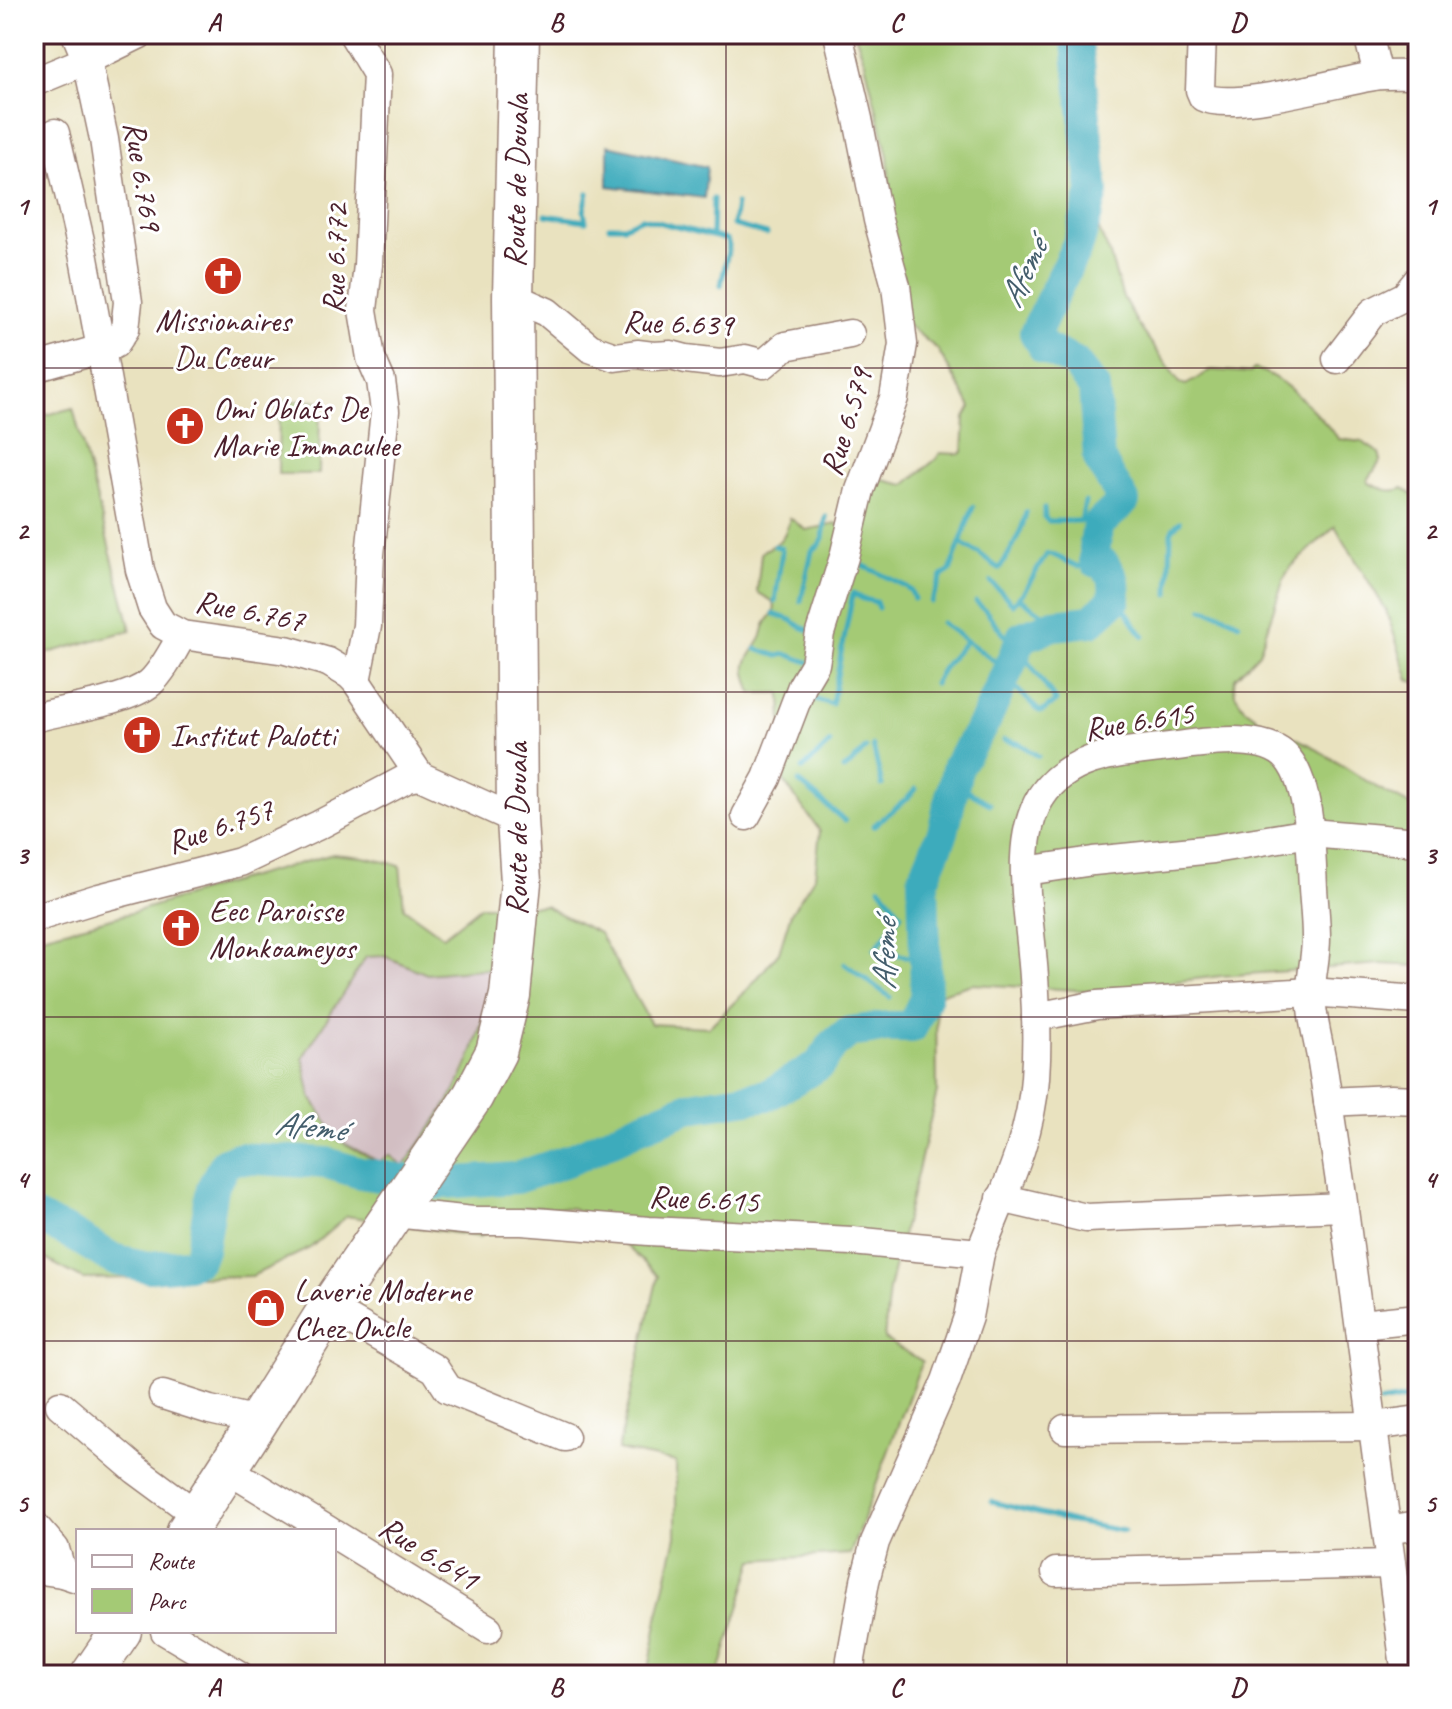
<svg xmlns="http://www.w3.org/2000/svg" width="1452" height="1709" font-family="Caveat,sans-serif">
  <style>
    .industrial { fill: #d2bec2 }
    .green { fill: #a4ca75; stroke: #777450; stroke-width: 2; fill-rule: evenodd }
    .water { fill: #3dabbc; stroke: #446574; stroke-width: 2 }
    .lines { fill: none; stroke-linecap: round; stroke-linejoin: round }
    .stream { stroke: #3dabbc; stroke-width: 5 }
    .river { stroke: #3dabbc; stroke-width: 32 }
    .minor-casing { stroke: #9a8075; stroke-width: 31 }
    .highway-casing { stroke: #9a8075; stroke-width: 43 }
    .minor { stroke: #fff; stroke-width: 28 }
    .highway { stroke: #fff; stroke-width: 40 }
    .grid { fill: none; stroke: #4a1f2b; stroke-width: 2; stroke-opacity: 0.55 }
    .labels { text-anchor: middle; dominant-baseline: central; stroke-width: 6; stroke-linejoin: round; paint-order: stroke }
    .street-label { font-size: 32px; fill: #4a1f2b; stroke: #fff }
    .poi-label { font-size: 32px; fill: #4a1f2b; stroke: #fff; text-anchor: start }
    .water-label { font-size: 34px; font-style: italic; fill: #445e6c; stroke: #fff }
    .neatline { fill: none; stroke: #4a1f2b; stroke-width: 3 }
    .grid-label { font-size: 26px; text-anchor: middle; font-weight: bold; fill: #4a1f2b }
  </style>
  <rect width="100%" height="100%" fill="#fff"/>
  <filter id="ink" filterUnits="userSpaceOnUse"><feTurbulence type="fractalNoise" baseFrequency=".0125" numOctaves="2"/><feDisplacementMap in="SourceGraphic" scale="16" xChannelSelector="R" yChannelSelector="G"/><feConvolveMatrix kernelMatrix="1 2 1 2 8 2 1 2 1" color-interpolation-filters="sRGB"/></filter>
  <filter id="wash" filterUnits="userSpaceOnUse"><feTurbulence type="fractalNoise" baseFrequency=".006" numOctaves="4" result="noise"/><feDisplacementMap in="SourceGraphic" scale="32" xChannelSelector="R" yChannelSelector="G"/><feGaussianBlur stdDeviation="1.8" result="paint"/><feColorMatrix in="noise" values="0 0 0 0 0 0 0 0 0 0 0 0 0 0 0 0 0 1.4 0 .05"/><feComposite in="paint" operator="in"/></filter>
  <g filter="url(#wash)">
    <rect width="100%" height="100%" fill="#e9e2bf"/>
    <!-- industrial -->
    <polygon class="industrial" points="384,956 427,974 481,969 493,970 488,999 473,1049 451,1098 404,1166 379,1162 338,1140 311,1097 303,1057 366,957"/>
    <!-- green -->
    <g class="green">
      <path d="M 855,34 L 1064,34 L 1074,148 L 1082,194 L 1109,252 L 1122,295 L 1137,323 L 1180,383 L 1186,385 L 1211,370 L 1250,373 L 1254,369 C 1284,375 1320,417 1339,439 L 1362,442 L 1379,453 L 1381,460 L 1368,480 L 1369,483 C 1379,488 1392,494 1403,488 L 1418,499 L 1418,683 L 1409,680 L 1386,610 L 1335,526 L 1290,568 L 1284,578 L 1259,653 L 1235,678 L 1234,684 L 1235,694 L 1245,709 L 1264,723 L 1310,745 L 1376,787 L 1418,809 L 1418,966 L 1381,964 L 1221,976 L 1095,991 L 972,984 L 945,992 L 936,997 L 937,1092 L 889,1289 L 884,1339 L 922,1361 L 850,1554 L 754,1560 L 718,1675 L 648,1675 L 659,1611 L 676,1536 L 676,1462 L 618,1450 L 658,1276 L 600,1221 L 572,1208 L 525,1207 L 480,1237 L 347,1216 L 310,1248 L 252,1276 L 83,1279 L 34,1253 L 34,938 L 131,913 L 222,885 L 333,854 L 363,857 L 400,865 L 404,908 L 443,936 L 481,906 L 545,906 L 599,933 L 651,1024 L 709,1027 L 749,988 L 779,952 L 791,913 L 815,876 L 820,831 L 784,782 L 781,693 L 752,693 C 740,661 746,664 761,638 C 763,634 763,629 765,625 C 768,619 773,615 775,608 L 772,601 L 757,592 L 761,554 L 764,550 C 781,544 786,535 790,518 L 806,530 L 836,524 L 849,528 L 865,476 L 905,485 L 936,459 L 940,453 L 959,454 L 963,452 L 965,418 L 971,407 L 938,350 L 889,309 L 892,229 L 888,156 L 865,62 ZM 384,956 L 427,974 L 481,969 L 492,970 C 486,1013 473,1062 450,1099 C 436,1122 419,1144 404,1166 L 389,1155 L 379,1162 L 338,1140 L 311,1097 L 303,1057 L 366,957 Z"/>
      <polygon points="279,401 320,401 319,474 278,474"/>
      <polygon points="73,408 131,630 34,657 34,418"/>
    </g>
    <!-- water -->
    <polygon class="water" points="608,145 707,167 704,198 608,186"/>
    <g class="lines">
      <!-- stream -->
      <g class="stream">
        <polyline points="736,204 733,225 767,234"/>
        <polyline points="546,215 585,221"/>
        <polyline points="586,221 584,211 588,193"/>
        <polyline points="609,226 624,226 642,218 727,240 729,246 721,285"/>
        <polyline points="712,236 713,199"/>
        <polyline points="1044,508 1045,518 1048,521 1081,521 1085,502"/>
        <path d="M 960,543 L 980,554 L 999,569 C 1009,555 1024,528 1026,512"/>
        <polyline points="852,560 905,586 911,591 914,599"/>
        <polyline points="991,582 1013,604 1023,593 1047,554 1051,554 1079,567 1089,563"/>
        <polyline points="1169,594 1171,533 1173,528 1180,522"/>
        <polyline points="1019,598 1066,630"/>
        <polyline points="801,601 812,551 819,545 823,538 826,517"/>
        <polyline points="775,602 782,551 781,548 775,546"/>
        <polyline points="931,602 942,576 950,571 973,507"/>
        <polyline points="976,602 985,610 1009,641"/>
        <path d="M 1111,602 C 1133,609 1129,622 1144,636"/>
        <polyline points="1203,609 1221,614 1239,623"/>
        <polyline points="774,614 791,620 801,627 811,631"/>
        <polyline points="942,623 993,660"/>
        <polyline points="843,645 853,593 863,599 876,602 878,608"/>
        <polyline points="756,649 778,656 786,654 808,662"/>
        <polyline points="1002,681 1010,682 1039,711 1043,711 1056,701 1021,651 1018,642"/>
        <polyline points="934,684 942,669 966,641"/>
        <polyline points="808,697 832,704 842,648"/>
        <polyline points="1004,740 1020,744 1038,756"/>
        <polyline points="873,746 882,785"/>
        <polyline points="803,769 830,743"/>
        <polyline points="843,769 850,765 866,748"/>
        <polyline points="799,782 845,821"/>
        <polyline points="962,788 990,804"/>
        <polyline points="873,826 907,799 916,789"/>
        <polyline points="880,887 901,914 875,949 917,959"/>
        <polyline points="845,964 890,997"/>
        <polyline points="1380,1403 1418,1396"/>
        <polyline points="992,1502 1073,1522 1124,1531"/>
      </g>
      <!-- river -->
      <polyline class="river" points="34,1217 70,1233 113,1259 148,1267 188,1264 198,1259 202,1250 212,1188 225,1163 238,1158 327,1163 360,1173 429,1184 516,1178 572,1159 636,1129 690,1107 768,1095 819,1065 833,1045 849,1032 887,1027 912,1027 926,996 923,880 943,832 958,765 986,720 1022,637 1054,625 1091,621 1115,599 1114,581 1104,564 1095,561 1095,544 1098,525 1124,501 1099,459 1094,388 1074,362 1044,348 1035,333 1079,242 1093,192 1076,34"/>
    </g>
  </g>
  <g filter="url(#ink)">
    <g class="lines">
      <!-- minor casing -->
      <g class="minor-casing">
        <g id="minor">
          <polyline points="76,34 87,60 140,34"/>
          <polyline points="353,34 377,74 368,265 363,310 371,358 381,381 385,411 370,555 367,626 356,681"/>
          <path d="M 1202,34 L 1200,90 L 1203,97 C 1232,112 1338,82 1374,76 C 1389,74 1404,75 1418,75"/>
          <polyline points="1368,34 1378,75"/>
          <polyline points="34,82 87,60 104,139 128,302 125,329 115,344 101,349 84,258 55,133"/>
          <polyline points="513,297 547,312 590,348 615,357 637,354 653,356 671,355 686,359 720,363 745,359 764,364 785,346 850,334"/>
          <polyline points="1337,359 1373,312 1405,296 1418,280"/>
          <polyline points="34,368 101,349 140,570 152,608 163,625 182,635 286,650 328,662 350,675 356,681 420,776 517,820"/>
          <path d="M 34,718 C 64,709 127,702 150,683 C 163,671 173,651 182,635"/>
          <polyline points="746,816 767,778 802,686 815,664 820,633 844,557 860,490 894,398 903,344 896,286 878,220 858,119 838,34"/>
          <polyline points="1026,871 1093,861 1213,849 1310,833 1418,842"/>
          <polyline points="34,918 99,898 240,862 319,825 408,778 420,776"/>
          <polyline points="1036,1017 1097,1005 1311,992 1418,1000"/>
          <polyline points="1328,1102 1391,1099 1418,1100"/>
          <polyline points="1001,1198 1086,1218 1343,1207"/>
          <path d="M 394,1213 L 473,1221 L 522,1221 L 649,1231 L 852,1241 L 980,1253 C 1002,1196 1031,1140 1035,1078 C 1038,1037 1036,995 1032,953 C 1028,905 1014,841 1041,797 C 1067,757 1115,753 1160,748 C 1194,745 1264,729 1288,759 C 1311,787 1311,852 1313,888 C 1314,905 1316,921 1316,938 C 1316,955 1312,971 1311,988 C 1310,1012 1318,1039 1322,1062 C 1329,1106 1335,1150 1342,1195 C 1364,1355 1385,1515 1406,1675"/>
          <polyline points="329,1308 435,1369 448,1389 565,1437"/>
          <polyline points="1360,1324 1418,1318"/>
          <polyline points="163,1395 210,1410 258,1421"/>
          <polyline points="60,1405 136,1470 197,1515"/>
          <polyline points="1065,1429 1374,1426 1418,1420"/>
          <polyline points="227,1469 329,1531"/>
          <polyline points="34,1525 55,1549 62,1573"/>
          <polyline points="1387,1530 1418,1525"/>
          <polyline points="334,1534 488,1629"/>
          <polyline points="34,1569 62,1573 77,1578"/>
          <polyline points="1056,1572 1391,1564"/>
          <polyline points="165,1631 239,1675"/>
          <polyline points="850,1675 851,1659 865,1581 875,1542 946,1381 968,1317 980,1253"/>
        </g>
      </g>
      <!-- highway casing -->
      <g class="highway-casing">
        <g id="highway">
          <path id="s1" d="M 187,1531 L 258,1421 L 329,1308 L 473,1096 L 496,1052 L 510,995 L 521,882 L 517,820 L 513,297 L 519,34"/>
          <polyline points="91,1675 121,1631"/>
        </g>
      </g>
      <!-- minor -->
      <use href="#minor" class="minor"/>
      <!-- highway -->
      <use href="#highway" class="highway"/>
    </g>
  </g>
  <!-- grid -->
  <path class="grid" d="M 385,34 L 385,1675M 726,34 L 726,1675M 1067,34 L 1067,1675M 34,368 L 1418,368M 34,692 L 1418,692M 34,1017 L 1418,1017M 34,1341 L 1418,1341"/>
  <!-- icons -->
  <defs>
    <g id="church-disc" transform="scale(2)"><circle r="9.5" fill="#c8321e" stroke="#fff"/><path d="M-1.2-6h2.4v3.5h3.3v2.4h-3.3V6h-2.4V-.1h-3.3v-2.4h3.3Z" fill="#fff"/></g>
    <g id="shop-disc" transform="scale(2)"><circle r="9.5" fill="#c8321e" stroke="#fff"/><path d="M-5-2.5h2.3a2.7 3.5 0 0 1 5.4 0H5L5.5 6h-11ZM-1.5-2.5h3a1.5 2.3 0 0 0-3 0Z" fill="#fff"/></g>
  </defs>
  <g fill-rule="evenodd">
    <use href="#church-disc" x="223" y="276"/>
    <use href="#church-disc" x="185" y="426"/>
    <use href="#church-disc" x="142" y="735"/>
    <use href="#church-disc" x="181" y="928"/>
    <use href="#shop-disc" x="266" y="1308"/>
  </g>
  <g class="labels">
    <!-- street labels -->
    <g class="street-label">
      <text transform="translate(143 176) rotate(81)">Rue 6.769</text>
      <text stroke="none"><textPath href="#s1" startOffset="1444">Route de Douala</textPath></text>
      <text transform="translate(335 259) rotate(-88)">Rue 6.772</text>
      <text transform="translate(678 323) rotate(2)">Rue 6.639</text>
      <text transform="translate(846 422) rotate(-73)">Rue 6.579</text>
      <text transform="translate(250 611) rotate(11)">Rue 6.767</text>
      <text transform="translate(1139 721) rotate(-9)">Rue 6.615</text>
      <text transform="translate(220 826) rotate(-19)">Rue 6.757</text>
      <text transform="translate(516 829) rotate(-90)">Route de Douala</text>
      <text transform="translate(704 1199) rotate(3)">Rue 6.615</text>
      <text transform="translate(429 1553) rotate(32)">Rue 6.641</text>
    </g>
    <!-- poi labels -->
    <g class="poi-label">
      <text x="223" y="320" text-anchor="middle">Missionaires<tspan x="223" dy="37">Du Coeur</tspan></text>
      <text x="213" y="408">Omi Oblats De<tspan x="213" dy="37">Marie Immaculee</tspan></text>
      <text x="170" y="735">Institut Palotti</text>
      <text x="209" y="910">Eec Paroisse<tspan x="209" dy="37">Monkoameyos</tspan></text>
      <text x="294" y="1290">Laverie Moderne<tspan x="294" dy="37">Chez Oncle</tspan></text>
    </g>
    <!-- water labels -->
    <g class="water-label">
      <text transform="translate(1023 273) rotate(-65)">Afemé</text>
      <text transform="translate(884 955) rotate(-89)">Afemé</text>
      <text transform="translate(310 1126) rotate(6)">Afemé</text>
    </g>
  </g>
  <!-- margin -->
  <rect width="1452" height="1709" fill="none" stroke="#fff" stroke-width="88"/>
  <!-- legend -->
  <rect x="76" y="1529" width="260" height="104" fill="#ffffff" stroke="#b7a5aa" stroke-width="2"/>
  <rect x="92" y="1555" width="40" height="12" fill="#ffffff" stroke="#b7a5aa" stroke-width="2"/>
  <text x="148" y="1569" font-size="24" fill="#4a1f2b">Route</text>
  <rect x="92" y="1589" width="40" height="24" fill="#a4ca75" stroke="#b7a5aa" stroke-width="2"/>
  <text x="148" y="1609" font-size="24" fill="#4a1f2b">Parc</text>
  <rect x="44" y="44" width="1364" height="1621" class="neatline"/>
  <g class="grid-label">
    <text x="214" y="31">A</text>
    <text x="556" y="31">B</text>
    <text x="896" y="31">C</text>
    <text x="1238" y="31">D</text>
    <text x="22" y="215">1</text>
    <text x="1430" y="215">1</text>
    <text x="22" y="539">2</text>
    <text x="1430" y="539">2</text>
    <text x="22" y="864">3</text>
    <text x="1430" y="864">3</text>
    <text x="22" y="1188">4</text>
    <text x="1430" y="1188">4</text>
    <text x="22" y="1512">5</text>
    <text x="1430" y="1512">5</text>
    <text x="214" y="1696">A</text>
    <text x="556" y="1696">B</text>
    <text x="896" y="1696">C</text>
    <text x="1238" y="1696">D</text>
  </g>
</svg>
